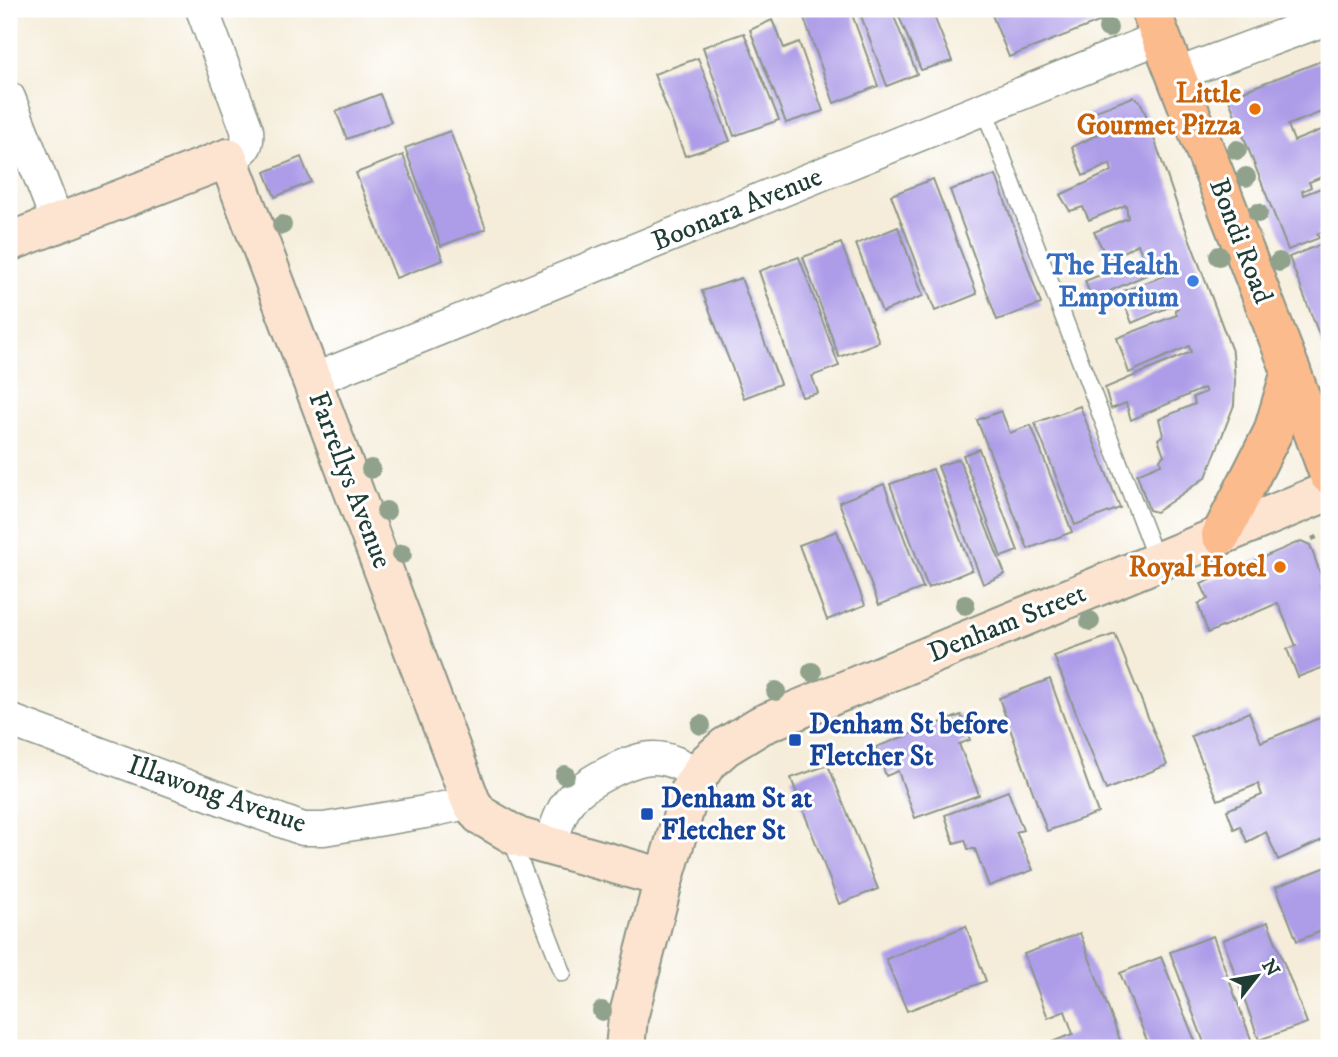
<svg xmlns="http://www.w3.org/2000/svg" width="1338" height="1057" font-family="'IM FELL DW Pica',serif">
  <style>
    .building { fill: #ad9ce8 }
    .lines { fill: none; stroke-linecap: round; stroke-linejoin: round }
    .lane-casing { stroke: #8a9587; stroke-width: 19 }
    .street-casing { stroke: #8a9587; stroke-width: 35 }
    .secondary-casing { stroke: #8a9587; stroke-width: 42 }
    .primary-casing { stroke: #8a9587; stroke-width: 42 }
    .path { stroke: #8a9587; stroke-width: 4.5; stroke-dasharray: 5 5; stroke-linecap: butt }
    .lane { stroke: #fff; stroke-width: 16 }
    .street { stroke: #fff; stroke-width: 32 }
    .secondary { stroke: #fde4d1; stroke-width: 38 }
    .primary { stroke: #fbbb8d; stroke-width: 38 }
    .tree { fill: #90a28b }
    .food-dot { fill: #e8710a; stroke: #fff; stroke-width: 2.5 }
    .shop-dot { fill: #3f7fe0; stroke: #fff; stroke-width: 2.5 }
    .transit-dot { fill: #1a4fb4; stroke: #fff; stroke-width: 2.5 }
    .labels { text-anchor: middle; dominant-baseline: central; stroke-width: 6; stroke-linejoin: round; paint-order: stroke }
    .food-label { font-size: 28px; font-weight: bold; fill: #c56008; stroke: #fff; text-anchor: end }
    .street-label { font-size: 28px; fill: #1f3d34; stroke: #fff }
    .shop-label { font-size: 28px; font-weight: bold; fill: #366cbe; stroke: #fff; text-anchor: end }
    .transit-label { font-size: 28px; font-weight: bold; fill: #164399; stroke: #fff; text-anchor: start }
  </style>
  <rect width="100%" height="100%" fill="#fff"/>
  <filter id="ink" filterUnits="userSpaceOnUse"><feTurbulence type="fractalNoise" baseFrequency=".0143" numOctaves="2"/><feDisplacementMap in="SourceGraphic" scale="14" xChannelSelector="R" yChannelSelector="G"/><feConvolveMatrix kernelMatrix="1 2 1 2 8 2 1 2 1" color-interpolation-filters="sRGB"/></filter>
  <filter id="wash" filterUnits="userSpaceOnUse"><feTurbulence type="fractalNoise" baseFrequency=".00686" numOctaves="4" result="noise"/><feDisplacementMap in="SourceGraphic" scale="28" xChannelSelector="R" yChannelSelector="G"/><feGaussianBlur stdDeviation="1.57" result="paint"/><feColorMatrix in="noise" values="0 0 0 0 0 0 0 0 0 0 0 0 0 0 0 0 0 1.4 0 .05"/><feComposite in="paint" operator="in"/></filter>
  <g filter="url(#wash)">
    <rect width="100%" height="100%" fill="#f5edda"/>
    <g id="blocks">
      <!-- building -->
      <g class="building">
        <polygon points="811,9 850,9 878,86 834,103 802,12"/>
        <polygon points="872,9 891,9 917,74 887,86 860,13"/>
        <polygon points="896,9 931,9 952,61 921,70"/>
        <polygon points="1007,9 1100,9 1104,20 1009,57 992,15"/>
        <polygon points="772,20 784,48 799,42 823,111 786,123 750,30"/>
        <polygon points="744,33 779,120 734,136 703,47"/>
        <polygon points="698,58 730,141 685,156 654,74"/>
        <polygon points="1329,58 1329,109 1288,125 1294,141 1329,127 1329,174 1309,182 1311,187 1302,191 1303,195 1329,185 1329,229 1317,234 1319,238 1288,250 1228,97"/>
        <polygon points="380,94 391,122 347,139 336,111"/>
        <polygon points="1133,97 1140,101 1146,115 1179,211 1233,354 1235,380 1234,405 1206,477 1156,512 1149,510 1137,474 1161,464 1160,459 1164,455 1158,439 1163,435 1159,419 1195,404 1193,397 1206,392 1204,388 1131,420 1126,403 1111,409 1105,388 1191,352 1189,346 1129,373 1117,338 1177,315 1175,310 1178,308 1176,304 1132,323 1120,292 1164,276 1162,268 1092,299 1085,281 1143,258 1138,244 1108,260 1094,232 1128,218 1126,205 1089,220 1083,207 1070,211 1060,195 1112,171 1110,164 1083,176 1072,147 1099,134 1091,137 1085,115"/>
        <polygon points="450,131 486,229 441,246 405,148"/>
        <polygon points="403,155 443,260 396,278 356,173"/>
        <polygon points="301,157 311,182 275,197 265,172"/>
        <polygon points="996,175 1041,304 997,320 950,190"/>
        <polygon points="933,179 977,294 935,311 891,195"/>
        <polygon points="898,227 923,296 882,312 856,244"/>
        <polygon points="1329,241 1329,360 1289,257"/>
        <polygon points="841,243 879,342 839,357 803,257"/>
        <polygon points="799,257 839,366 812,376 818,393 802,397 759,271"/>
        <polygon points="741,278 780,384 744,398 702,291"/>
        <polygon points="1080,406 1120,508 1075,525 1035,423"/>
        <polygon points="1001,411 1010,433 1031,425 1072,532 1028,549 977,420"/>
        <polygon points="979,449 1018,551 1001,557 963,455"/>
        <polygon points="959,459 1005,574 983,584 938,466"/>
        <polygon points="933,469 972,570 928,588 890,484"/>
        <polygon points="884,484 923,588 879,605 839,502"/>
        <polygon points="837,531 865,605 827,620 799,545"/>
        <polygon points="1301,541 1310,545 1324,584 1320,586 1329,609 1329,665 1298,677 1287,649 1296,646 1278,603 1208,633 1198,604 1208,599 1201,584"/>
        <polygon points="1115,634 1167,765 1106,790 1054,656"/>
        <polygon points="1050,679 1098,813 1047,831 999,698"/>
        <polygon points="1249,712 1261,742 1329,714 1329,805 1324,807 1329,821 1329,837 1278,860 1266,832 1247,842 1240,826 1234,829 1227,810 1262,795 1258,784 1218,800 1191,736"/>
        <polygon points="961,715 970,740 959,744 979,795 915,818 898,771 886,776 876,747"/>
        <polygon points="828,765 878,889 839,904 791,778"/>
        <polygon points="1008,791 1023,830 1016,832 1033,870 989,886 975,849 968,849 965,840 954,843 945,815"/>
        <polygon points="1329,866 1329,928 1297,941 1276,887"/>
        <polygon points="1268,922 1307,1023 1259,1040 1223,940"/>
        <polygon points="966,926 986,981 907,1011 886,959"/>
        <polygon points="1080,933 1123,1048 1051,1048 1049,1043 1073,1034 1065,1011 1048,1018 1024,954"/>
        <polygon points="1213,936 1252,1042 1236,1048 1206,1048 1170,952"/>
        <polygon points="1161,957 1198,1048 1150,1048 1120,973"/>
      </g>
    </g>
  </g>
  <g filter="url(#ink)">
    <use href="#blocks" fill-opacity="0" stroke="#8a9587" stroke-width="2"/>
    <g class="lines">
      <!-- lane casing -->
      <g class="lane-casing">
        <g id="lane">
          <polyline points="984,109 1157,562"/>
          <polyline points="511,838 563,973"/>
        </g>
      </g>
      <!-- street casing -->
      <g class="street-casing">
        <g id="street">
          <path d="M 202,9 L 247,130 C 249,147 243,152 228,158"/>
          <polyline points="1175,75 1329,18"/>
          <polyline points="9,98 58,223"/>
          <polyline points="313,380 1161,37"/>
          <polyline points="9,720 303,829 324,829 425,812 471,802"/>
          <path d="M 550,846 C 555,831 559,814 569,801 C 583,783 631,758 654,758 C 671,758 685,767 699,775"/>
        </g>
      </g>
      <!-- secondary casing -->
      <g class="secondary-casing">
        <g id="secondary">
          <polyline points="9,242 228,158 471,802 480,815 518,837 664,878"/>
          <polyline points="625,1048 628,1018 664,878 691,788 707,763 725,747 761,725 1329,491"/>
        </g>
      </g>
      <!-- primary casing -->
      <g class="primary-casing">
        <g id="primary">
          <polyline points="1150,9 1291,371 1329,475"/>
          <polyline points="1221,535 1273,432 1291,371"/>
        </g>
      </g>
      <!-- path -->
      <polyline class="path" points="1312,539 1319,536"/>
      <!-- lane -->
      <use href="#lane" class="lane"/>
      <!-- street -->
      <use href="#street" class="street"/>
      <!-- secondary -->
      <use href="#secondary" class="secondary"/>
      <!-- primary -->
      <use href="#primary" class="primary"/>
    </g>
    <!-- trees -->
    <g class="tree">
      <circle cx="1108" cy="28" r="10"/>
      <circle cx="1237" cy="150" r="10"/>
      <circle cx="1246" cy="177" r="10"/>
      <circle cx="1258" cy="213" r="10"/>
      <circle cx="282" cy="225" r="10"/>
      <circle cx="1219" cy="256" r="10"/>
      <circle cx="1279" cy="262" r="10"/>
      <circle cx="371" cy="469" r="10"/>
      <circle cx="386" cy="511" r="10"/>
      <circle cx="402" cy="554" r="10"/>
      <circle cx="965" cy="605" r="10"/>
      <circle cx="1090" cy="621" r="10"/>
      <circle cx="812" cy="672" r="10"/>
      <circle cx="776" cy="691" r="10"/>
      <circle cx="701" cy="725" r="10"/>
      <circle cx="565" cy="775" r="10"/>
      <circle cx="602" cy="1011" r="10"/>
    </g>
  </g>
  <!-- markers -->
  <g class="food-dot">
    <circle cx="1255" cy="109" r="7"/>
    <circle cx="1280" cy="567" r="7"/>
  </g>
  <circle class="shop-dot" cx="1193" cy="281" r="7"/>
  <g class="transit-dot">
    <rect x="788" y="733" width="14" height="14" rx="3.5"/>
    <rect x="640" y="807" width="14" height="14" rx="3.5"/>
  </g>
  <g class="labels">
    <!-- food labels -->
    <g class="food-label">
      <text x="1241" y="93">Little<tspan x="1241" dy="32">Gourmet Pizza</tspan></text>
      <text x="1266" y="567">Royal Hotel</text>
    </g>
    <!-- street labels -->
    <g class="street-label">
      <text transform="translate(737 209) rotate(-22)">Boonara Avenue</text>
      <text transform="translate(1241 241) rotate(69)">Bondi Road</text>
      <text transform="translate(350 480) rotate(69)">Farrellys Avenue</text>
      <text transform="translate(1007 623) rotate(-22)">Denham Street</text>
      <text transform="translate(217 794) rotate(19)">Illawong Avenue</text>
    </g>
    <!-- shop labels -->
    <g class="shop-label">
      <text x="1179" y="265">The Health<tspan x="1179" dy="32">Emporium</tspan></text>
    </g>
    <!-- transit labels -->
    <g class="transit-label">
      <text x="809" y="724">Denham St before<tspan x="809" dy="32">Fletcher St</tspan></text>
      <text x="661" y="798">Denham St at<tspan x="661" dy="32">Fletcher St</tspan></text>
    </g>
  </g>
  <!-- margin -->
  <rect width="1338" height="1057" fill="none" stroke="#fff" stroke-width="35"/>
  <!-- north arrow -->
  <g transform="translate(1257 976) rotate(59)" stroke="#ffffff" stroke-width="5" paint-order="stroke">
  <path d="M0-5L12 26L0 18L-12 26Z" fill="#1f3d34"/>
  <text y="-10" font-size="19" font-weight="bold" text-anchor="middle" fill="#1f3d34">N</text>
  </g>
</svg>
